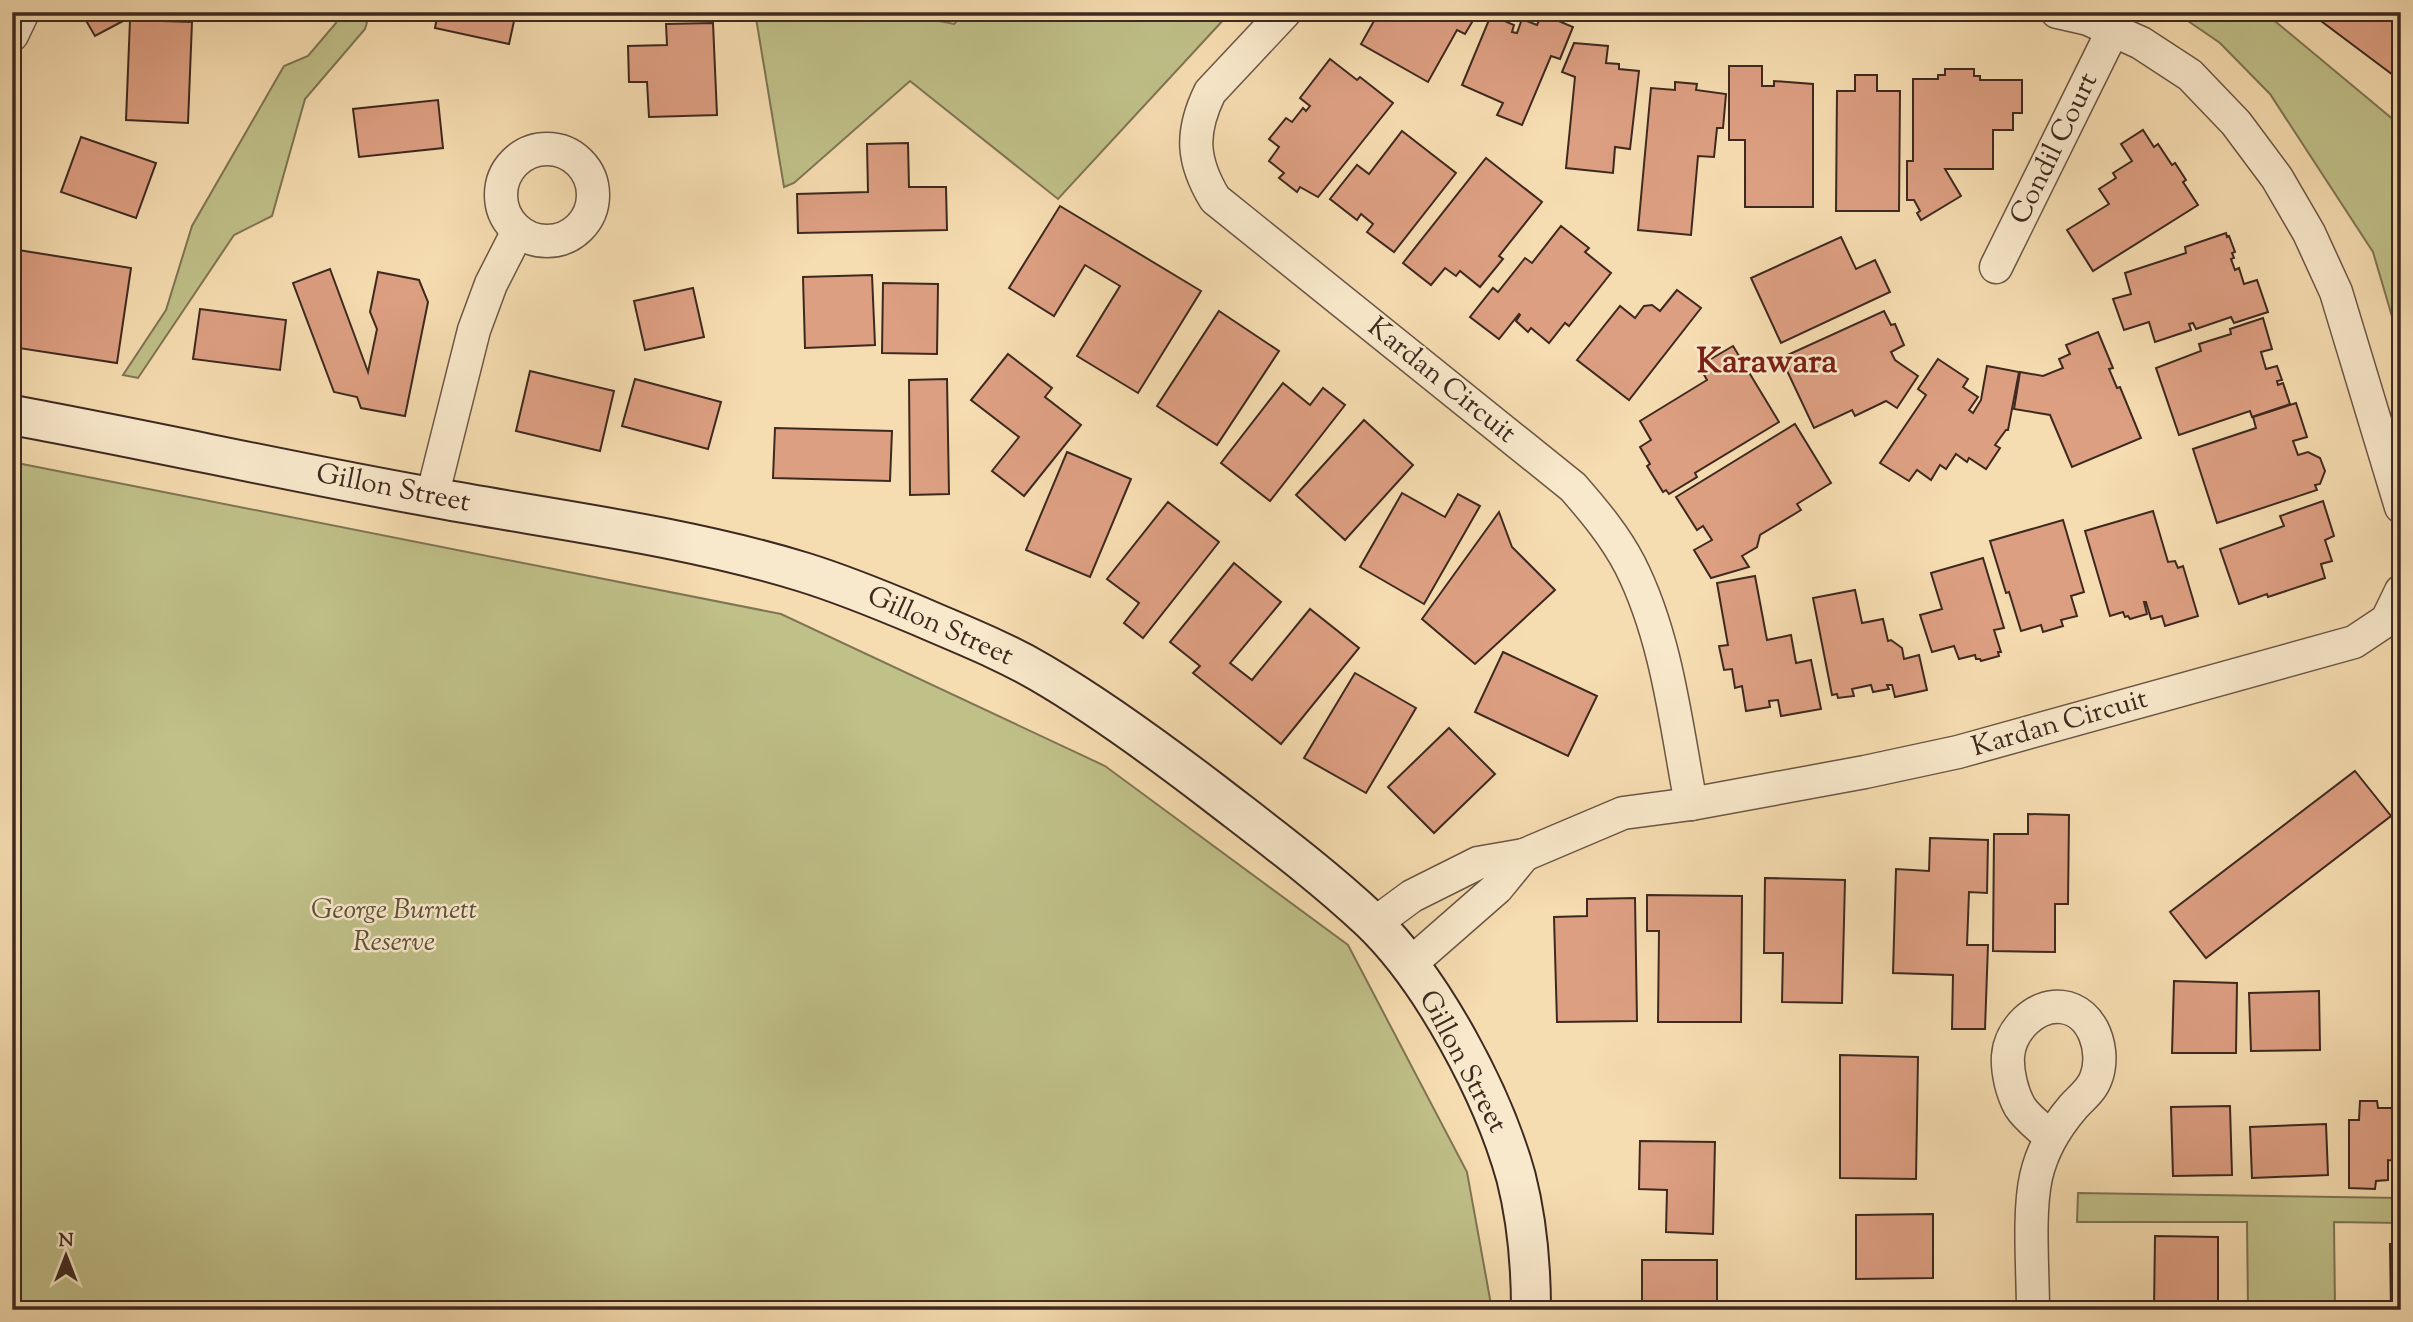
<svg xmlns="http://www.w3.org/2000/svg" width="2413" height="1322" font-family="'Sorts Mill Goudy',serif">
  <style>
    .green { fill: #c0c089; stroke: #7f7454; stroke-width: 2 }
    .building { fill: #dd9f82; stroke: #3e2920; stroke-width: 2 }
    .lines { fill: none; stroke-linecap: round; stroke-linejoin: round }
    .street-casing { stroke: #6c5644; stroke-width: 35 }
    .secondary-casing { stroke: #3e2920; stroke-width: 42 }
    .street { stroke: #f9e9cc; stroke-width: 32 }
    .secondary { stroke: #f9e9cc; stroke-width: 38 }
    .labels { text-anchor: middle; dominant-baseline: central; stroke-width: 5; stroke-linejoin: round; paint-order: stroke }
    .street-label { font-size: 28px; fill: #3e2920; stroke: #f9e9cc }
    .park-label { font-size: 28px; font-style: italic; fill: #5e4f3a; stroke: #f9e9cc }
    .district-label { font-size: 35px; font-weight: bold; fill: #7a1f14; stroke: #f9e9cc }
  </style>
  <rect width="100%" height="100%" fill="#f6ddb1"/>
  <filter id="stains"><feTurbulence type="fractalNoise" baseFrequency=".00286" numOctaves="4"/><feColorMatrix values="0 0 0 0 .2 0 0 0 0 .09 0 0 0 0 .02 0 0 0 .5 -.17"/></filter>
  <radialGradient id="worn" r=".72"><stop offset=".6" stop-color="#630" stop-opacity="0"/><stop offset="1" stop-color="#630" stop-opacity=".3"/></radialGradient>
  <!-- green -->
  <g class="green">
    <polygon points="338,12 370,12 365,29 305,99 272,216 234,235 138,378 123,375 166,310 192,226 284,66 308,56 336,23"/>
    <polygon points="755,12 894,12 954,24 966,12 1223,12 1226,17 1058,199 910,81 794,183 784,187"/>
    <polygon points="2175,12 2264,12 2401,126 2401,347 2373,252 2270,94 2220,43"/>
    <polygon points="12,462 781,614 1105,766 1348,945 1467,1172 1492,1310 12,1310"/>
    <polygon points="2078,1193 2401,1198 2401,1223 2334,1222 2335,1310 2248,1310 2247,1222 2077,1222"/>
  </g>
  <!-- building -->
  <g class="building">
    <polygon points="81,12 118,12 123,21 95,36"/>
    <polygon points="438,12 516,12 509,44 435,28"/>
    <polygon points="1379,12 1478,12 1465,34 1457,30 1428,82 1361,44"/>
    <polygon points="2309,12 2401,12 2401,81"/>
    <polygon points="1542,14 1573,27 1560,59 1551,56 1522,125 1497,115 1503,103 1462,85 1491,15 1514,25 1512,32 1517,33 1522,19 1537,25"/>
    <polygon points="130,20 192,22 188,123 126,120"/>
    <polygon points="713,23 717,115 649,117 647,82 629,82 628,46 667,45 666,24"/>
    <polygon points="1574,43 1608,46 1606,63 1619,64 1619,69 1639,71 1630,149 1615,147 1613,173 1566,168 1575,77 1562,72"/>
    <polygon points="1330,59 1357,80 1360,77 1393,103 1318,197 1300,187 1297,192 1279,178 1284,173 1269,161 1279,147 1269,139 1286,118 1292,122 1303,108 1306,111 1310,106 1300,98"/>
    <polygon points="1729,66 1762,66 1762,86 1774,86 1774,81 1813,84 1813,207 1745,207 1745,140 1729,140"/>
    <polygon points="1945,69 1974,69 1974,76 1980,76 1980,80 2022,80 2022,113 2013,113 2013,130 1993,130 1993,169 1945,169 1961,196 1921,220 1917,213 1920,211 1914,200 1907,200 1907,161 1913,161 1913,79 1938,79 1938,75 1945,75"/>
    <polygon points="1855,75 1877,75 1877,91 1900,91 1899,211 1836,211 1837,91 1855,91"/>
    <polygon points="1675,82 1697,84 1696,90 1726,94 1723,128 1717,128 1714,157 1698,156 1691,235 1638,230 1651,88 1675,90"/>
    <polygon points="438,100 443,148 359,157 353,109"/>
    <polygon points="2143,130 2154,147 2158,144 2172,165 2175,163 2186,180 2183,182 2198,205 2093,271 2067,230 2109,204 2099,189 2116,178 2113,173 2132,161 2121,144"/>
    <polygon points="1402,131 1456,173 1394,252 1367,232 1373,224 1361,214 1357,220 1330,199 1357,165 1369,174"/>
    <polygon points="81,137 156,163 136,218 61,192"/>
    <polygon points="908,143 909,187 946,187 947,230 798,233 797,194 868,192 867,144"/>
    <polygon points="1486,158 1542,202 1499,256 1503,259 1480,287 1460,271 1456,276 1445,268 1431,285 1403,263"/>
    <polygon points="1060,206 1201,291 1138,393 1077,356 1120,286 1085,265 1054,316 1009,288"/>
    <polygon points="1561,226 1589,248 1585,252 1611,273 1569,326 1565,323 1549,343 1531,328 1528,332 1516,321 1520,315 1519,314 1499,339 1470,317 1493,288 1498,292 1525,258 1532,263"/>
    <polygon points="2226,233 2227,237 2229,236 2235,252 2232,253 2234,258 2231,259 2235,270 2239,268 2244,284 2257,280 2268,312 2234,323 2231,317 2196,329 2193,323 2189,324 2191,330 2155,342 2149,322 2124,330 2113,299 2131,294 2125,273 2186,253 2185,247"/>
    <polygon points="1841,237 1856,269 1875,260 1890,292 1781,343 1751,278"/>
    <polygon points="12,249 131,268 117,363 12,347"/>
    <polygon points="330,269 368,372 377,329 370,312 378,272 419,280 428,302 405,416 361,408 357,397 334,392 293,283"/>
    <polygon points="872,275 875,345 805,348 803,277"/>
    <polygon points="883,283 938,284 937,354 882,353"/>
    <polygon points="693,288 704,337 645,350 634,301"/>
    <polygon points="1677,290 1701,308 1629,400 1577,360 1620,306 1635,318 1644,306 1652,305 1660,311"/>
    <polygon points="200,309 286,320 280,370 193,359"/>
    <polygon points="1219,311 1279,351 1217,445 1157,406"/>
    <polygon points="1884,311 1891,325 1895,324 1904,345 1891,352 1895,360 1918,376 1897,408 1886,401 1855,416 1852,410 1814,428 1781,358"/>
    <polygon points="2263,318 2272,349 2261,352 2266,369 2277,366 2282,380 2277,381 2278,385 2283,383 2290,404 2252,417 2250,411 2179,435 2156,368 2201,351 2199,344 2231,334 2230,329"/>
    <polygon points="2098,332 2113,368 2109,369 2117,388 2120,387 2141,438 2072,467 2050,415 2014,409 2020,372 2043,376 2063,368 2059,359 2070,354 2066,345"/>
    <polygon points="1733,346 1779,422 1695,473 1697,477 1669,494 1666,490 1663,492 1647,466 1650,464 1640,447 1651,440 1640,421 1707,380 1699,366"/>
    <polygon points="1008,354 1052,388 1045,397 1081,425 1024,496 992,471 1019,437 971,400"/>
    <polygon points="1938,359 1968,379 1963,387 1978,397 1969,410 1973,413 1981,400 1987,366 2019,372 2008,430 2006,430 1995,445 2000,448 1986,469 1969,458 1967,462 1956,454 1946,469 1940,465 1931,480 1917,470 1909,481 1880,463 1926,395 1918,389"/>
    <polygon points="530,371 614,391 600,451 516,431"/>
    <polygon points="635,379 721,402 708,449 622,426"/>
    <polygon points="947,379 949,494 910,495 909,380"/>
    <polygon points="1283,383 1310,405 1323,388 1345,405 1270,501 1221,463"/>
    <polygon points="2296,403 2307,437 2293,441 2298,455 2308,452 2320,458 2325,471 2320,484 2315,485 2317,490 2217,523 2193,449 2256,428 2253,417"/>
    <polygon points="1364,420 1413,465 1345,540 1296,495"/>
    <polygon points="1795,424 1831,483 1797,504 1801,510 1760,535 1757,547 1742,556 1749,567 1711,578 1694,550 1712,540 1703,526 1697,530 1676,497"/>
    <polygon points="775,428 892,431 890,481 773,478"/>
    <polygon points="1067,452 1131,479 1090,577 1026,550"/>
    <polygon points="1402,493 1445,517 1458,494 1480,506 1424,604 1360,567"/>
    <polygon points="2323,501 2334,536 2325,540 2332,561 2321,564 2325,578 2268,597 2267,594 2239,604 2220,549 2284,526 2280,516"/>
    <polygon points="1168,502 1219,542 1143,638 1124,623 1139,603 1107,579"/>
    <polygon points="2153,511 2168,562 2175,561 2178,568 2183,566 2198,616 2165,626 2162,616 2151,619 2146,602 2144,602 2147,614 2130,619 2128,616 2125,617 2123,612 2110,616 2085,531"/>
    <polygon points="1499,512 1512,547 1555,590 1475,664 1422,619"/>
    <polygon points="2063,520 2084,592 2071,596 2077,616 2061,620 2063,626 2043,632 2041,625 2021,631 2009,592 2006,593 1990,541"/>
    <polygon points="1983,558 2004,628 1994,630 2001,652 1998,652 1999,656 1981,661 1980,659 1976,659 1975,655 1959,659 1954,646 1932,652 1920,615 1942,609 1931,573"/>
    <polygon points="1234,563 1281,602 1230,663 1252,680 1310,609 1359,648 1281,744 1193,673 1200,666 1170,642"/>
    <polygon points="1755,576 1767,640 1791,635 1796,663 1811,660 1821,709 1781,716 1778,700 1769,701 1770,707 1746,711 1742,686 1735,688 1732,669 1724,670 1719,646 1728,645 1717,583"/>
    <polygon points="1855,590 1862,623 1883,619 1888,641 1891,640 1902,648 1904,659 1919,655 1927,690 1895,697 1892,685 1887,685 1889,689 1873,692 1871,685 1852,689 1854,696 1838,698 1837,694 1832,695 1813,598"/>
    <polygon points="1503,652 1597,696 1568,756 1475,712"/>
    <polygon points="1355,673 1416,708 1366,793 1304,758"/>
    <polygon points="1449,728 1495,774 1434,833 1388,787"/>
    <polygon points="2355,771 2391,816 2206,958 2170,912"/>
    <polygon points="2028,814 2069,815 2068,904 2055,904 2055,952 1993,951 1994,834 2028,834"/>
    <polygon points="1930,838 1988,840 1987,893 1969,892 1967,945 1988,945 1985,1029 1952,1029 1953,975 1893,973 1896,869 1929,871"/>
    <polygon points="1765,878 1845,880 1842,1003 1782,1002 1783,953 1764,953"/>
    <polygon points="1647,895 1742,896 1741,1022 1658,1022 1659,931 1647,931"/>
    <polygon points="1635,898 1637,1021 1557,1022 1554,917 1587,916 1587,899"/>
    <polygon points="2174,981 2237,983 2236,1053 2172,1053"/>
    <polygon points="2319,991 2320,1050 2251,1051 2249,993"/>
    <polygon points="1840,1055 1918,1057 1916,1179 1840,1178"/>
    <polygon points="2360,1101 2377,1101 2378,1108 2401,1108 2401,1135 2397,1135 2397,1161 2388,1160 2388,1180 2376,1181 2375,1189 2349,1188 2349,1120 2359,1120"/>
    <polygon points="2230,1106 2232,1175 2173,1176 2171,1107"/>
    <polygon points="2326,1124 2328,1175 2252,1178 2250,1127"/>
    <polygon points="1640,1141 1715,1142 1713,1234 1666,1232 1667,1190 1639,1189"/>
    <polygon points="1933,1214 1933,1278 1856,1279 1856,1215"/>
    <polygon points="2155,1236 2218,1237 2218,1310 2154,1310"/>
    <polygon points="2390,1244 2401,1244 2401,1310 2391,1310"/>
    <rect x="1642" y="1260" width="75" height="50"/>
  </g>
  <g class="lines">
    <!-- street casing -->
    <g class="street-casing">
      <g id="street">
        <path d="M 1285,12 L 1210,92 C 1190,133 1192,161 1215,199 L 1573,487 C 1594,511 1615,536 1630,565 C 1667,638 1676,725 1691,804"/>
        <polyline points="2057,12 2088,19 2141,43 2190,75 2236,123 2277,178 2309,233 2336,292 2401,507"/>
        <polyline points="12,35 23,12"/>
        <circle cx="547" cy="195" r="46"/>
        <polyline points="1996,267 2113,30"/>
        <polyline points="432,497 474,330 491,284 518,231"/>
        <polyline points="1374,924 1412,896 1478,863 1524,855 1623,813 1691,804 1865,772 1958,752 2354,642 2387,620 2401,591"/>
        <polyline points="1409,965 1497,888 1524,855"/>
        <path d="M 2033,1310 C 2033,1271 2028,1213 2036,1177 C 2042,1150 2055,1128 2073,1107 C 2081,1098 2092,1090 2096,1078 C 2106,1052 2094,1011 2062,1007 C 2035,1004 2010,1030 2008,1056 C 2007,1072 2012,1093 2020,1107 C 2027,1118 2041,1128 2050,1137"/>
      </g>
    </g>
    <!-- secondary casing -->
    <g class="secondary-casing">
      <path id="secondary" d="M 12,415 C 154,441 294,473 436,498 C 556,520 686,536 803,572 C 842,584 881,600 919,616 C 960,634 1002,650 1041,673 C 1101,708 1158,750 1214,793 C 1267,834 1321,874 1370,920 C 1432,979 1493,1094 1516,1177 C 1527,1220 1531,1265 1531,1310"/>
    </g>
    <!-- street -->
    <use href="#street" class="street"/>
    <!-- secondary -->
    <use href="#secondary" class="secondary"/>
  </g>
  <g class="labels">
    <!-- street labels -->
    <g class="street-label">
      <text transform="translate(2055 149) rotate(-64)">Condil Court</text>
      <text transform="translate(1441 381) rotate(39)">Kardan Circuit</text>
      <text transform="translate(393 489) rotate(11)">Gillon Street</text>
      <text transform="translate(940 627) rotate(24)">Gillon Street</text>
      <text transform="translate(2060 724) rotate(-16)">Kardan Circuit</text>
      <text transform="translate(1462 1062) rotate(62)">Gillon Street</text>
    </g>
    <!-- park labels -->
    <g class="park-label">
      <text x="394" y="911">George Burnett<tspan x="394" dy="32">Reserve</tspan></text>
    </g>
    <!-- district labels -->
    <g class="district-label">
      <text x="1767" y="363">Karawara</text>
    </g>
  </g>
  <!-- margin -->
  <rect width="2413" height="1322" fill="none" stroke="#f6ddb1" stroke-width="42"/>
  <rect x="14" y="14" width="2385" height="1294" fill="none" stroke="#3e2920" stroke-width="3.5"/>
  <rect x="21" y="21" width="2371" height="1280" fill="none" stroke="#3e2920" stroke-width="2"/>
  <!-- north arrow -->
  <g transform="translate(66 1256)" stroke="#f9e9cc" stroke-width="5" paint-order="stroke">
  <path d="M0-5L12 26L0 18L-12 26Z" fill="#3e2920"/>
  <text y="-10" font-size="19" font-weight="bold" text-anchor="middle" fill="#3e2920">N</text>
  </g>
  <rect width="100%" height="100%" filter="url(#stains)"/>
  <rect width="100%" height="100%" fill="url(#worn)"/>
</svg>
